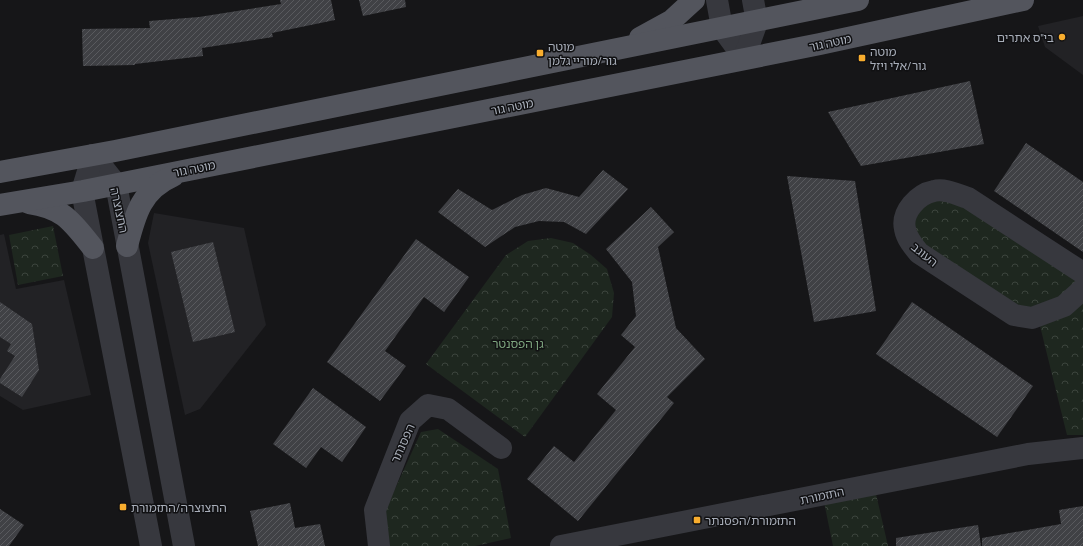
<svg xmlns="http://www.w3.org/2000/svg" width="1083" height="546" font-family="Barlow,'Noto Sans Hebrew',sans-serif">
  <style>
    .built { fill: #222225 }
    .park { fill: url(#park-crowns) }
    .building { fill: url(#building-hatch) }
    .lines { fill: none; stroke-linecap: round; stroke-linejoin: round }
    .minor { stroke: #37383e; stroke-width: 22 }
    .major { stroke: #53555d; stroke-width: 22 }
    .poi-dot { fill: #f8ad2e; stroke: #111113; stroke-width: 1.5 }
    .labels { text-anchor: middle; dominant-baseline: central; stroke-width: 3; stroke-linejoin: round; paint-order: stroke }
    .poi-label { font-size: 12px; fill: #a8aeb9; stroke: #111113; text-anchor: start }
    .street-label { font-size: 12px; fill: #a8aeb9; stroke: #111113 }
    .park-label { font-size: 12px; fill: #7ea57f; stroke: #111113 }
  </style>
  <defs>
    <pattern id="park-crowns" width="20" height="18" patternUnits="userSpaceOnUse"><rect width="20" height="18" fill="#1e271f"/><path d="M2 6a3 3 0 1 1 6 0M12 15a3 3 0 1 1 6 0" fill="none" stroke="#3c443d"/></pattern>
    <pattern id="building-hatch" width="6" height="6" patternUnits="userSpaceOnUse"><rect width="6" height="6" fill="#404145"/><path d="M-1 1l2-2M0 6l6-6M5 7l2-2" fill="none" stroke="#595a5e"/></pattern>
  </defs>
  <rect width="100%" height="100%" fill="#161618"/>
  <!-- built -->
  <g class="built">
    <polygon points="1083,16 1083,75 1045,47 1038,26"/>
    <polygon points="154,213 244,228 266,325 200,409 185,415 148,243"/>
    <polygon points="4,234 16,289 64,280 91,395 23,410 0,396 0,235"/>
  </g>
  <!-- park -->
  <g class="park">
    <polygon points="949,197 1083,282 1031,313 923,249 911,219 917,206"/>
    <polygon points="53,226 63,276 18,285 9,235"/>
    <polygon points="551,238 573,243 591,255 607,269 614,293 612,317 525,437 426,364 506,255 528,241"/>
    <polygon points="1083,297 1083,435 1067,435 1040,326"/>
    <polygon points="438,429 498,469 511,538 475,546 390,546 385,511 421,432"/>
    <polygon points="876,494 888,546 833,546 824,502"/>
  </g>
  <!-- building -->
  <g class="building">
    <polygon points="280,0 331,0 335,20 272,33 273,37 202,48 203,56 135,64 135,65 83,66 82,29 150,28 149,21 199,17 281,4"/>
    <polygon points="359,0 405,0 406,7 363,16"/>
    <polygon points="970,81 984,144 861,166 828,112"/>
    <polygon points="1026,143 1083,182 1083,252 994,191"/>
    <polygon points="603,170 628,189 586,234 564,222 539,221 515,227 485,247 438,212 458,189 492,210 522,195 546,188 579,197"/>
    <polygon points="787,176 855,181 876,311 814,322"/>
    <polygon points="651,207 674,232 658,247 676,328 705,359 667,397 674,403 578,521 527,479 554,446 574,462 616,410 597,394 635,347 621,335 636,316 632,282 606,249"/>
    <polygon points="416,239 469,277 444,312 424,297 400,330 385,351 406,366 380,401 327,362"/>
    <polygon points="213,242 235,332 193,342 171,252"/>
    <polygon points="0,302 32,324 39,370 22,397 0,383 0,379 15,356 7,351 11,344 0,337"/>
    <polygon points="912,302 1033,386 997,437 876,354"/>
    <polygon points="313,388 366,427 342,462 321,447 306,468 273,444"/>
    <polygon points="290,503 295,528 320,524 325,546 258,546 250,511"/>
    <polygon points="1083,506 1083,546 982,546 982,538 1061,524 1059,510"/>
    <polygon points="0,509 24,525 9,546 0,546"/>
    <polygon points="978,525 981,546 896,546 896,538"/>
  </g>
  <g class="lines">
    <!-- minor -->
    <g class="minor">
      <polyline points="717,0 722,28 744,58"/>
      <polyline points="744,58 757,22 753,0"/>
      <polyline points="93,155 116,184 184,546"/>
      <polyline points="93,155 82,191 151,546"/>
      <path d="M 1083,273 L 968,198 C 958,195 945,188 934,191 C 918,194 901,212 905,229 C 907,239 913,246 919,253 L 1014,315 L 1032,318 L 1064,306 L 1083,289"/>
      <polyline points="379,546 375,510 410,421 428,405 448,409 501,448"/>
      <polyline points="561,546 1028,454 1083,448"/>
    </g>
    <!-- major -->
    <g class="major">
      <polyline points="640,38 671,21 694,0"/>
      <polyline points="0,172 115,151 858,0"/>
      <path d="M 29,203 C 64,208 72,222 93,248"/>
      <polyline points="0,205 83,191 820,44 1023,0"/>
      <path d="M 127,246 C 135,215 141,190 173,176"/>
    </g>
  </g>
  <!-- markers -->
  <g class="poi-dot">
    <circle cx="1062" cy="37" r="4"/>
    <rect x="536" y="49" width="8" height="8" rx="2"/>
    <rect x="858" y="54" width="8" height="8" rx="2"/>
    <rect x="119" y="503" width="8" height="8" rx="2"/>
    <rect x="693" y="516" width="8" height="8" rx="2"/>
  </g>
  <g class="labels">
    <!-- poi labels -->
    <g class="poi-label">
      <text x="1054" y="37" text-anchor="end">בי"ס אתרים</text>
      <text x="548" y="46">מוטה<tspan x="548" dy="14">גור/מוריי גלמן</tspan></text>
      <text x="870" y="51">מוטה<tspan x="870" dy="14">גור/אלי ויזל</tspan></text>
      <text x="131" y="507">החצוצרה/התזמורת</text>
      <text x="705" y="520">התזמורת/הפסנתר</text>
    </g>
    <!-- street labels -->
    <g class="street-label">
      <text transform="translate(830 42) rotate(-12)">מוטה גור</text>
      <text transform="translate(512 106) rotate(-11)">מוטה גור</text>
      <text transform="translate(194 168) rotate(-11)">מוטה גור</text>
      <text transform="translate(120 210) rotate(78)">החצוצרה</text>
      <text transform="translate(925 254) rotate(39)">העוגב</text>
      <text transform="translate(402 443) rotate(-66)">הפסנתר</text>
      <text transform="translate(822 495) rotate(-12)">התזמורת</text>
    </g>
    <!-- park labels -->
    <g class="park-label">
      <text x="518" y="343">גן הפסנטר</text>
    </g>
  </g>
</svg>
